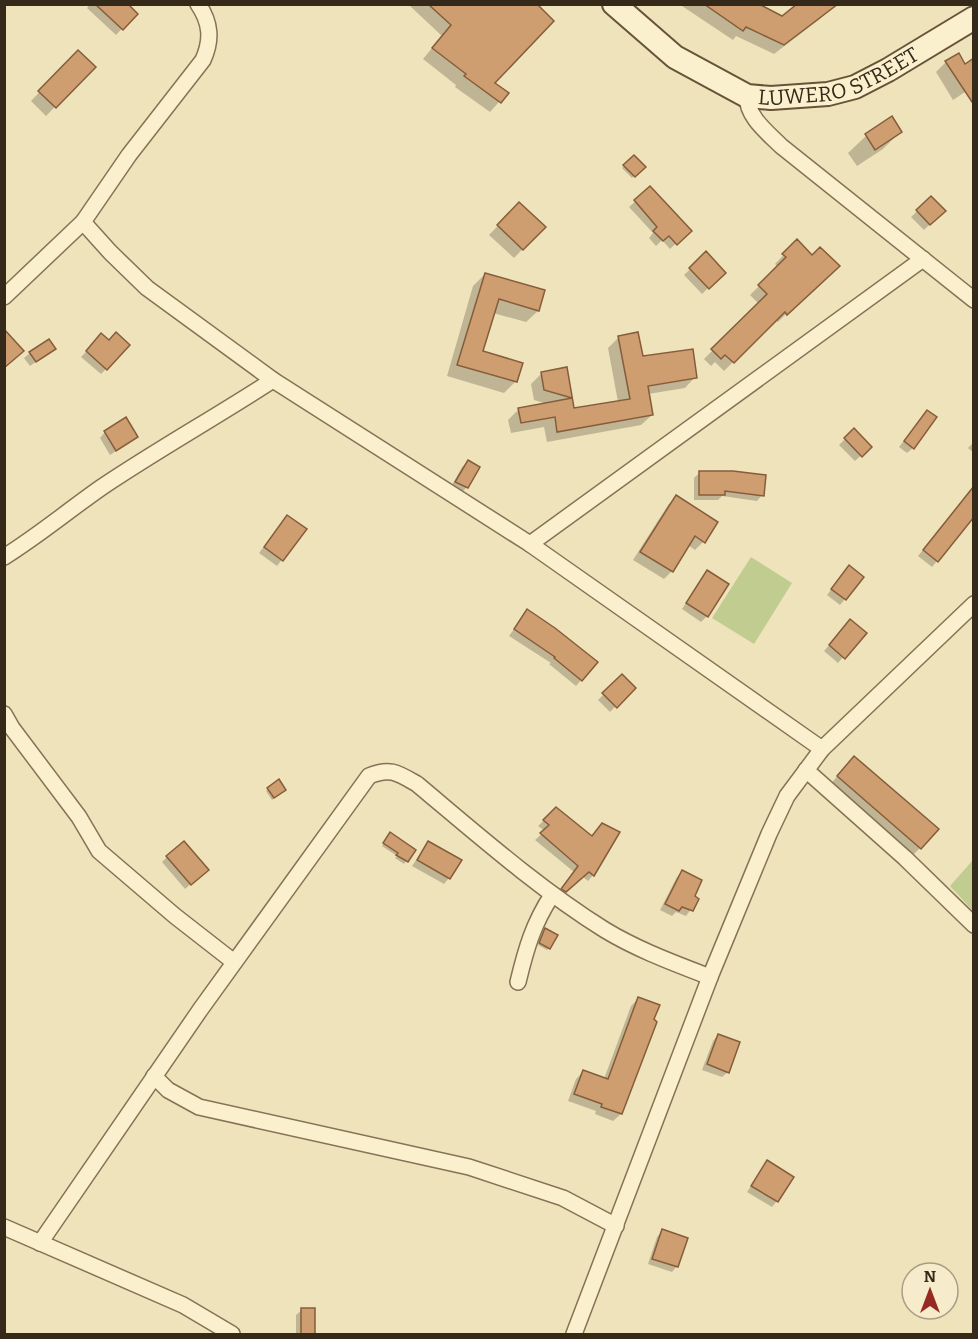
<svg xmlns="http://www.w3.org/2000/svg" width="978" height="1339" font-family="Bitter,serif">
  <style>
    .green { fill: #c1cc90 }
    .shadow { fill: #0003 }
    .building { fill: #ce9d70; stroke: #865d3a; stroke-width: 1.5 }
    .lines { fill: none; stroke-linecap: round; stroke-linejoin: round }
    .street-casing { stroke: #867255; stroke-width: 18 }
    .secondary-casing { stroke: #675338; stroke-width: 26 }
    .street { stroke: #faf0ce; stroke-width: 15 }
    .secondary { stroke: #faf0ce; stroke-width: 22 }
    .labels { text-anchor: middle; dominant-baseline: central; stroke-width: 5; stroke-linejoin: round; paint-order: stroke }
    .street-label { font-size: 21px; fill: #35291a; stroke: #f6eccb }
  </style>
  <rect width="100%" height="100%" fill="#efe3bb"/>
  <!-- green -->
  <g class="green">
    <polygon points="751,557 792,583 754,644 712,618"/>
    <polygon points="973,860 973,911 950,886"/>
  </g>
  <!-- shadow -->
  <g class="shadow">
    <polygon points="90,4 125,4 136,14 116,35 87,8"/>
    <polygon points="412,4 534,4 493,83 507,93 490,112 455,87 456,85 423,59 442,36 410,6"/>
    <polygon points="679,4 760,4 783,18 829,10 820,19 774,54 736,36 733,40"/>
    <polygon points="78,52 94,67 46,116 31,101"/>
    <polygon points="946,62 974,86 953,100 936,72"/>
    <polygon points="891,119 900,132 883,149 857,166 848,153 866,136"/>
    <polygon points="634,157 643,167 632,178 622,168"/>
    <polygon points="649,189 689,231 670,249 662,240 656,246 649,238 653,233 629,207"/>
    <polygon points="931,198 943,211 924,230 911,217"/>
    <polygon points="519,204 544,227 514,258 489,235"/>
    <polygon points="797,241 812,257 838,266 807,297 805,295 778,322 775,320 724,371 715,362 711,366 704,359 759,304 750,295 778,267 775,264"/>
    <polygon points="706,254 724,272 702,294 684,275"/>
    <polygon points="485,274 538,311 526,322 493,313 481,352 516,381 504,393 447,376 473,286"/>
    <polygon points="102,335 106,369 101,374 81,357"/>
    <polygon points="619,337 641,357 695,377 685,388 648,394 652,415 641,425 547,442 544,427 511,433 508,420 519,409 547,404 534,400 531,384 542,373 566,369 573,410 618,402 608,348"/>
    <polygon points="54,349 30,366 24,358 30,353"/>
    <polygon points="922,417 913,448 907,453 899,447"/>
    <polygon points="854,430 870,447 855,461 839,445"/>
    <polygon points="105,432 137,437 110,455 100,438"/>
    <polygon points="974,442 974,453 968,448"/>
    <polygon points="468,462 467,487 461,493 451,487 462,467"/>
    <polygon points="700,472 762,495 757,501 722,496 718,500 694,500 694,478"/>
    <polygon points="676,497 703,542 695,550 688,545 672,571 664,579 633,560 668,505"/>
    <polygon points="963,500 937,561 932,567 918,556"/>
    <polygon points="282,523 305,530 277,566 259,553"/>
    <polygon points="707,572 707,616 701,622 682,609"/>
    <polygon points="844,573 845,599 840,605 827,595"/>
    <polygon points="527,611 581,680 576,686 549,664 551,663 509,636"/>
    <polygon points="845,627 843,657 838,663 824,651"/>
    <polygon points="622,676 634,688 610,712 598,700"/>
    <polygon points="845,767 920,848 912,856 829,786"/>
    <polygon points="268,789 282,792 272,800 266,791"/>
    <polygon points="556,809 591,837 602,825 618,833 593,875 588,881 582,876 560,897 557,895 574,872 535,840 545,831 538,826"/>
    <polygon points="388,837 414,850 404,864 395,858 397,856 382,846"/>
    <polygon points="428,843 449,878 444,884 412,866"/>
    <polygon points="167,857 201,875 185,889 162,862"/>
    <polygon points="683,872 693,896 698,900 686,916 676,912 672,916 660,910 677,877"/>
    <polygon points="545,930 549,948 547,950 538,945"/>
    <polygon points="638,999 656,1022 621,1114 613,1121 595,1114 596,1111 568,1101 576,1079 583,1072 604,1079 631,1006"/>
    <polygon points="718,1035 728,1072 722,1077 702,1070 713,1041"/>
    <polygon points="767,1162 777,1201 772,1207 747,1192"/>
    <polygon points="662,1231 677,1266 672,1272 648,1264 657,1237"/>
    <polygon points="302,1310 314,1334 296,1334 296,1315"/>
  </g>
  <!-- building -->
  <g class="building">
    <polygon points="95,4 128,4 138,14 123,30"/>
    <polygon points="428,4 537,4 554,21 495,83 509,93 501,103 464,76 466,74 432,48 451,25"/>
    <polygon points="704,4 759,4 782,16 797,4 838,4 784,45 746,27 743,31"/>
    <polygon points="78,50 96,67 56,108 38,91"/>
    <polygon points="959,53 965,64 974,58 974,105 945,61"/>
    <polygon points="892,116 902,132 875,150 865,134"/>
    <polygon points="634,155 646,167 635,177 623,165"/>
    <polygon points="650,186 692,231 677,245 669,236 663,241 653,231 657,227 634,200"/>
    <polygon points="931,196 946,211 930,225 916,210"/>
    <polygon points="519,202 546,227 523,250 497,225"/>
    <polygon points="797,239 812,255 820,247 840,266 787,315 785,312 734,363 725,355 721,359 711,349 767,294 758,285 786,257 782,254"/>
    <polygon points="706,251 726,273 709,289 689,268"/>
    <polygon points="485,273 545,290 539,311 499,299 483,351 523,363 517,382 457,365"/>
    <polygon points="4,329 24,351 4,368"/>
    <polygon points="116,332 130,345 107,370 86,351 101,333 109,340"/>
    <polygon points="638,332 643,356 693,349 697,378 648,386 653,415 557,432 555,417 521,423 518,408 572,398 544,390 541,372 567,367 574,408 630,399 618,336"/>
    <polygon points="49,339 56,349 36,362 29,352"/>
    <polygon points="927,410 937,417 914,449 904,441"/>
    <polygon points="126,417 138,437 116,451 104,431"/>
    <polygon points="854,428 872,447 862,457 844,438"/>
    <polygon points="468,460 480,467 468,488 455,482"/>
    <polygon points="699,471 733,471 766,475 764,496 725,491 725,495 699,495"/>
    <polygon points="974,486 974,517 938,562 923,550"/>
    <polygon points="676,495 718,522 705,543 695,536 673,572 640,552"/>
    <polygon points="287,515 307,529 283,561 264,547"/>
    <polygon points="849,565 864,577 846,600 831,589"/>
    <polygon points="707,570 729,584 708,617 686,603"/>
    <polygon points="527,609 555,628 598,662 582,681 554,658 555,657 514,629"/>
    <polygon points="850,619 867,633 845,659 829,645"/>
    <polygon points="622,674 636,688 617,708 602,693"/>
    <polygon points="854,756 939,829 921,849 837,776"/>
    <polygon points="279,779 286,790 274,798 267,788"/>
    <polygon points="556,807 592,836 602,823 620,832 594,876 589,872 566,892 561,889 578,866 540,833 549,825 543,820"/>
    <polygon points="390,832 416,850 408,862 396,855 398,853 383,843"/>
    <polygon points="184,841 209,870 191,885 166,856"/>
    <polygon points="428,841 462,860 450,879 417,860"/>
    <polygon points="682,870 702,880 695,896 699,899 693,911 682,907 679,911 665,904"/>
    <polygon points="545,928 558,935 550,949 539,943"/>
    <polygon points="638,997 660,1005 654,1019 657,1022 622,1114 601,1107 602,1104 574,1094 583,1070 608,1079"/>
    <polygon points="718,1034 740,1042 729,1073 707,1064"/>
    <polygon points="767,1160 794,1177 778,1202 751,1186"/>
    <polygon points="662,1229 688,1238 678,1267 652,1259"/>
    <rect x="301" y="1308" width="14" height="27"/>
  </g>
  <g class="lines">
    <!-- street casing -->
    <g class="street-casing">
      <g id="street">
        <path d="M 747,96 C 747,117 767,132 781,146 L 974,300"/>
        <polyline points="83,222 110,252 147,288 273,380 530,544 822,749"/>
        <path d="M 4,297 L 83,222 L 129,155 L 203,60 C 212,40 211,23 198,4"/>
        <polyline points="530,544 923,259"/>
        <path d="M 4,557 C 38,536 69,510 102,487 C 157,450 216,417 273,380"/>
        <polyline points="4,714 12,728 79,817 99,851 175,916 234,962"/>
        <polyline points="806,770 905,858 974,925"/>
        <path d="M 518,982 C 526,949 533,924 552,895"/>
        <polyline points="154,1076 168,1090 199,1107 469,1167 563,1198 616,1226"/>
        <polyline points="4,1227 183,1305 232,1334"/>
        <path d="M 40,1243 L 200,1010 L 369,776 C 390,767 398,773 417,784 C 478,835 538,888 605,930 C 638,950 674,963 710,977"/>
        <polyline points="574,1334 710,977 769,834 787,796 822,749 974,604"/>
      </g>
    </g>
    <!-- secondary casing -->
    <g class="secondary-casing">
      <g id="secondary">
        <path id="s1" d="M 614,4 L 675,57 L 747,96 L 771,98 L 828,94 L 855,87 L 888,70 L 974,18"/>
      </g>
    </g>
    <!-- street -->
    <use href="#street" class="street"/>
    <!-- secondary -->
    <use href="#secondary" class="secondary"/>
  </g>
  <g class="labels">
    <!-- street labels -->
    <g class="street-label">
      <text stroke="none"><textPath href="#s1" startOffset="258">LUWERO STREET</textPath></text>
    </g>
  </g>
  <!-- border -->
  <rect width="978" height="1339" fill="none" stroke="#35291a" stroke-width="12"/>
  <!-- north arrow -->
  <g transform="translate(930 1291)"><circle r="28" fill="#f6eccb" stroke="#a99e84" stroke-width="1.5"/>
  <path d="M0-4.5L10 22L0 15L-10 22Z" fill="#962a23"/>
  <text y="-9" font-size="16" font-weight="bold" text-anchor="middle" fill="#35291a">N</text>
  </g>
</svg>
